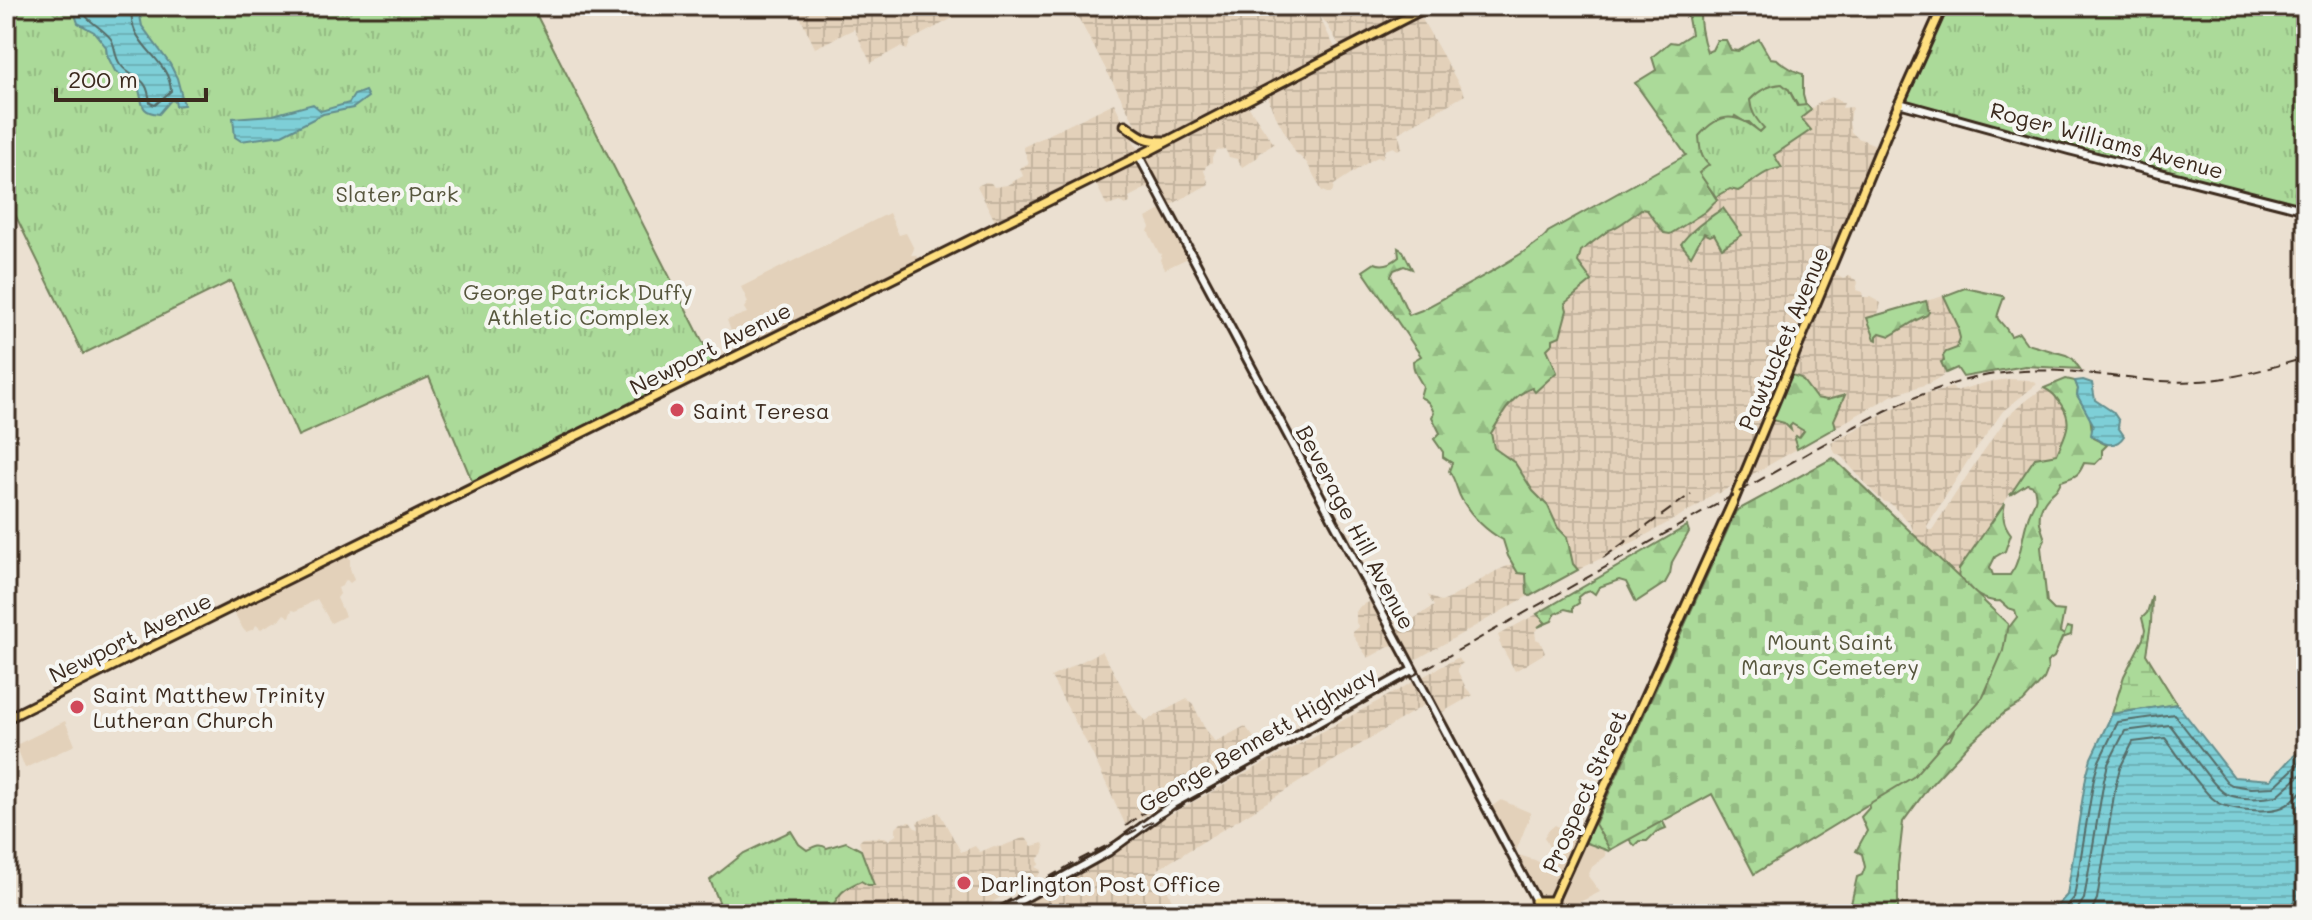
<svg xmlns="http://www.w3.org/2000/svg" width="2312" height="920" font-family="Mali,sans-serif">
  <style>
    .built { fill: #e3d1ba }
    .industrial { fill: url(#industrial-grid); fill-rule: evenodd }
    .forest { fill: url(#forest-firs); stroke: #73825c; stroke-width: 2 }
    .wetland { fill: url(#wetland-marsh); stroke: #73825c; stroke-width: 2 }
    .cemetery { fill: url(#cemetery-stones); stroke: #73825c; stroke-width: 2 }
    .park { fill: url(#park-tufts); stroke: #73825c; stroke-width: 2 }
    .water { fill: url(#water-rules); stroke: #638d8d; stroke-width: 2 }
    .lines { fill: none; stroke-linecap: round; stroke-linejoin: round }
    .shore { stroke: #566c68; stroke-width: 2 }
    .secondary-casing { stroke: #3b2a1e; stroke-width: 12 }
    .primary-casing { stroke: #3b2a1e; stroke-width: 13 }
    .secondary { stroke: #f6f6f2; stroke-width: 6 }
    .primary { stroke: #fedf80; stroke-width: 7 }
    .rail { stroke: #3b2a1e; stroke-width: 2; stroke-dasharray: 12 6; stroke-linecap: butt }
    .poi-dot { fill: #d1495b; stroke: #f6f6f2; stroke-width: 3 }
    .labels { text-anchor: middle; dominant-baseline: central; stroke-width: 8; stroke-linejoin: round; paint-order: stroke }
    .street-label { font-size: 22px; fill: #3b2a1e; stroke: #f6f6f2 }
    .park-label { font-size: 22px; fill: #57563d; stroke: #f6f6f2 }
    .poi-label { font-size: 22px; fill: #3b2a1e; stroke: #f6f6f2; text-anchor: start }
  </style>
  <defs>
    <pattern id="industrial-grid" width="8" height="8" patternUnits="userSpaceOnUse" patternTransform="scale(2)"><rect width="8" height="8" fill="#e3d1ba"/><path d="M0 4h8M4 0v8" fill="none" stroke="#c4b49f"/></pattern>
    <pattern id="forest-firs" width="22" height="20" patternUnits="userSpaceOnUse" patternTransform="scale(2)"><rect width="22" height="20" fill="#abda99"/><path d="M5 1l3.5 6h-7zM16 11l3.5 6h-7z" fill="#94bb83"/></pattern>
    <pattern id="wetland-marsh" width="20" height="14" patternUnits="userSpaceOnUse" patternTransform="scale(2)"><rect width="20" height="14" fill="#abda99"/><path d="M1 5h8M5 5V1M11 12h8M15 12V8" fill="none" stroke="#94bb83"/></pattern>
    <pattern id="cemetery-stones" width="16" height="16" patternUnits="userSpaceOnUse" patternTransform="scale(2)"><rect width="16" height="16" fill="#abda99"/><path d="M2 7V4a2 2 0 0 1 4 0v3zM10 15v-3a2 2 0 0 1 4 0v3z" fill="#94bb83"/></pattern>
    <pattern id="park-tufts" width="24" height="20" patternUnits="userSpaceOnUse" patternTransform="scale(2)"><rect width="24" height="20" fill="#abda99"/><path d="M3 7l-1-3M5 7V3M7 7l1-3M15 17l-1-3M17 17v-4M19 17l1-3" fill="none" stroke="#94bb83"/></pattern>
    <pattern id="water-rules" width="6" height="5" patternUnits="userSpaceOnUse" patternTransform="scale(2)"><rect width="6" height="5" fill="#7ecfd7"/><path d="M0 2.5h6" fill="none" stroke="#6eb2b8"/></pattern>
  </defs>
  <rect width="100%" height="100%" fill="#ebe0d1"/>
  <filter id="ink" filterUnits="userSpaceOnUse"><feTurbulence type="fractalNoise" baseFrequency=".0125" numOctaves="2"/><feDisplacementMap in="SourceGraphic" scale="16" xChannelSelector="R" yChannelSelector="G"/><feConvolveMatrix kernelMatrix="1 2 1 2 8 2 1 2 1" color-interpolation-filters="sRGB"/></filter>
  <g filter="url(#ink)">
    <!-- built -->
    <g class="built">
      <polygon points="1167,207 1192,256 1165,269 1160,260 1162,254 1159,253 1148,231 1150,227 1146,218"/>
      <polygon points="889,213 899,235 906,233 914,249 911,255 916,255 920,264 739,354 727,320 747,313 744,308 748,302 741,287"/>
      <polygon points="346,550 350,559 350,568 354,580 350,583 347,580 344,581 342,586 338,588 340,594 337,598 345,616 331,623 317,599 296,611 292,610 289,617 284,614 280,619 261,629 256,625 254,629 246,632 243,629 231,607"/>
      <polygon points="65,721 75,745 25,768 16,745"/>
      <polygon points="1501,800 1531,813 1515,854 1535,860 1547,867 1554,850 1549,847 1544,837 1548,831 1555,825 1563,829 1563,835 1605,851 1606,856 1592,867 1588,876 1600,892 1564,910 1553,910 1552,908 1542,914 1488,809"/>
    </g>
    <!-- industrial -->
    <g class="industrial">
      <polygon points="795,6 976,6 911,40 907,50 900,47 871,63 854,29 815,48"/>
      <polygon points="1072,6 1427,6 1418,12 1465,95 1398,133 1402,147 1398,150 1393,147 1385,150 1382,159 1378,157 1370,161 1334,185 1332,193 1327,193 1322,191 1307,163 1295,152 1272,109 1266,92 1345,49 1339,45 1327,24 1318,14 1335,48 1271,81 1241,102 1246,103 1274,144 1260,153 1258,157 1242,167 1237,159 1229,157 1225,149 1217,150 1212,157 1212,162 1206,166 1204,171 1209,184 1167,207 1154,184 1129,197 1130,203 1125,205 1120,202 1107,206 1093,178 997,225 977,186 986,182 991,183 994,187 1007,185 1023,176 1020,168 1029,163 1023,147 1114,103 1140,154 1149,150"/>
      <path d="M 1831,97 L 1844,103 L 1842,108 L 1852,107 L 1853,109 L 1850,113 L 1849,122 L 1851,132 L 1858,138 L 1881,147 L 1831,272 L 1843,279 L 1849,276 L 1856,280 L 1858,282 L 1856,290 L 1862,292 L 1863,297 L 1870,297 L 1881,303 L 1878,314 L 1868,318 L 1877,336 L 1880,333 L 1912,325 L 1918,318 L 1923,318 L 1929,312 L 1926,301 L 1944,296 L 1960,328 L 1958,330 L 1960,338 L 1957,348 L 1946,352 L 1944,361 L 1941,363 L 1945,374 L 1930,383 L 1893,395 L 1836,427 L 1834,420 L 1844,395 L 1843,394 L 1827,400 L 1819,399 L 1815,398 L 1809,387 L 1784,423 L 1788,429 L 1791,429 L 1792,424 L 1805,431 L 1794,444 L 1797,449 L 1718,494 L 1717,492 L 1712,495 L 1699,505 L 1639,539 L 1578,570 L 1573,564 L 1567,537 L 1558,528 L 1548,506 L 1533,491 L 1515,463 L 1494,448 L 1491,433 L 1508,405 L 1527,389 L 1533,390 L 1558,370 L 1547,349 L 1560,331 L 1567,310 L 1565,303 L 1581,267 L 1578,261 L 1581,251 L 1609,230 L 1641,209 L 1647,210 L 1661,230 L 1686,224 L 1703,213 L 1717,200 L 1716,197 L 1730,189 L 1761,178 L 1772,169 L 1782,167 L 1774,155 L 1811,131 L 1800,118 L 1820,102 ZM 1723,208 L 1740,230 L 1710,235 L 1704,233 L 1697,249 L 1691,256 L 1689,255 L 1681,244 L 1683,240 L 1699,225 Z"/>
      <polygon points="2009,379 2029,380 2037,384 2003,411 1969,459 1927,526 1928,530 1932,530 1976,462 2008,416 2024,402 2044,388 2055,394 2067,411 2070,420 2057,455 2034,458 1960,569 1958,580 1921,550 1911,525 1891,504 1883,501 1872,491 1842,457 1835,453 1831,443 1909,400 1932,391 1934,393 1952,387 1955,391 1988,382"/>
      <polygon points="1512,564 1518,573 1526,574 1525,583 1530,595 1410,663 1398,642 1368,658 1353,636 1353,632 1359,627 1356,623 1356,612 1360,606 1376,599 1394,631 1434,606 1428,595 1441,602 1449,599 1496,571"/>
      <polygon points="1537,614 1545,622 1535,631 1536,639 1540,641 1545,653 1515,671 1499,642 1500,640 1498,635"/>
      <polygon points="1102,651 1135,710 1145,721 1187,699 1193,704 1204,727 1215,742 1245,726 1255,739 1259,750 1126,826 1091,751 1051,677"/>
      <polygon points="1457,658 1463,663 1458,667 1458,672 1466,688 1473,695 1441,713 1436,712 1429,702 1157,870 1175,906 1178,903 1181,904 1186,914 996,914 1087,860"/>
      <polygon points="939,812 961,852 975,846 980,852 994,846 1000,847 1023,838 1026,838 1032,846 1043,843 1045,848 1043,854 1038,858 1039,865 1035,867 1041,870 1039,875 1008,893 1000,895 999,898 972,914 828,914 838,895 843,890 862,881 869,869 859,842 863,838 885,837 889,840 896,835 896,828 901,823 910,822 915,828 919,829 917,822"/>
    </g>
    <!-- forest -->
    <g class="forest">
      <path d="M 1682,6 L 1702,6 C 1697,16 1703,41 1707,52 L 1712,50 L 1717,40 L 1726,40 L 1731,50 L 1738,51 L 1759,39 L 1770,58 L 1777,59 C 1782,64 1797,73 1803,74 L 1803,95 L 1806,106 L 1798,106 L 1789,90 L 1765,128 L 1759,132 L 1749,122 L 1745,122 L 1735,116 L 1710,165 L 1700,173 L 1717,200 C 1711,204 1709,209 1703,213 C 1692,220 1682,227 1670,234 L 1664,233 L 1647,210 L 1641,209 C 1631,217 1619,227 1609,230 L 1581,251 L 1578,262 L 1592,281 L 1565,303 L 1567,310 L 1560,336 L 1553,339 L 1553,343 L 1547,349 L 1557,372 L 1535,392 L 1532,388 C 1510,396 1503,415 1491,433 L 1494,448 L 1515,463 L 1533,491 L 1548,506 L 1558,528 L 1567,537 L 1573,564 L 1578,570 L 1530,596 L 1527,594 L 1526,574 L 1518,573 L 1508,556 L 1503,540 C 1485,530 1473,518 1462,500 C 1456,490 1457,482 1449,471 L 1452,463 L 1443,457 L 1443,452 L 1434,439 L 1440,433 L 1432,417 L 1434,413 C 1431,405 1428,400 1420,397 L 1423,386 C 1418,377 1413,372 1413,361 L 1421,356 L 1363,271 L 1375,263 C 1384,267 1392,263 1399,257 L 1398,248 L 1403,251 L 1412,269 L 1404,266 L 1394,270 L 1391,276 L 1409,315 L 1422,310 C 1445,297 1538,249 1548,232 L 1686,155 L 1635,83 L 1656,70 L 1652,57 L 1670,42 L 1677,43 L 1691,34 L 1688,18 Z"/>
      <path d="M 1723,208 L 1742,235 L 1722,248 L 1714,234 L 1710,236 L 1704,233 L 1691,256 L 1681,244 C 1691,229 1708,219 1723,208 Z"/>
      <path d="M 1965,288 L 2003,296 L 2004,297 C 1993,328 1996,311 2011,336 L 2019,333 L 2027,344 L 2066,355 L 2073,359 L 2080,369 L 2025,366 L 1963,377 L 1957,368 L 1946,373 L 1941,362 L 1944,361 L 1943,356 L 1946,352 L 1957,348 L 1960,338 L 1958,330 L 1959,328 L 1944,296 Z"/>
      <path d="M 1926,301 L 1929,312 L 1927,315 C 1914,320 1903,329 1890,336 L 1880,333 L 1877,336 L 1877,340 L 1875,339 L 1867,318 Z"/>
      <polygon points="1789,374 1801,378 1816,398 1827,400 1845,395 1834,420 1836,427 1797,449 1794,439 1796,436 1799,438 1804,431 1792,424 1790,426 1791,430 1784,423 1769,419"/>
      <path d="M 2066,379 L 2075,381 L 2078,389 L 2077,395 L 2090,416 L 2093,438 L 2107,445 L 2102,450 L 2102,457 L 2095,464 L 2084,463 C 2078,477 2076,476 2061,481 C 2056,495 2051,491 2045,501 C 2036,515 2040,526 2045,539 L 2041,547 L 2047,603 L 2054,610 L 2064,611 L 2060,632 L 2064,635 L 2067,627 L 2072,628 L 2071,635 L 2062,638 L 2054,657 L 2047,662 L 2048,669 L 2044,679 L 2023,702 L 2004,713 L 1969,744 L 1928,788 L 1903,822 L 1898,866 L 1898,914 L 1861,914 L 1853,911 L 1851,904 L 1857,877 L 1862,875 L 1865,867 L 1862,854 L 1856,851 L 1867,831 L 1861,817 L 1869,808 L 1867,794 L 1943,742 L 1950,740 L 1956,726 L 1986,692 L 2003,631 L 2010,626 L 2017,617 L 2015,610 L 2008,608 L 2000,601 C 1984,603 1970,590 1958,580 L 1959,569 L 2005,503 C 2002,516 2003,524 2011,534 L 2005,551 L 1995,557 L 1990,567 L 1993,575 L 2010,575 C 2012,571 2015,568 2016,564 C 2023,547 2023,527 2031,510 C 2034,504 2037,499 2035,492 C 2034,485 2033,486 2027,484 L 2010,495 L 2035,458 L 2057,454 C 2064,436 2074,423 2062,406 C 2056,397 2054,393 2044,388 Z"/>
      <polygon points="1687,526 1689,532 1672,562 1670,574 1665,583 1636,602 1626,582 1619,580 1599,587 1595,594 1591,591 1583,593 1578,597 1579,603 1573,607 1573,611 1565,609 1555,614 1552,621 1538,627 1545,622 1537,614"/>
      <polygon points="1598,804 1618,812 1662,820 1666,828 1656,832 1647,841 1640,841 1635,846 1627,837 1609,851 1581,841"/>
    </g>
    <!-- wetland -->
    <polygon class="wetland" points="2152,596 2151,624 2146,654 2177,704 2112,714 2124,676 2143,639 2145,630 2142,618 2147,613"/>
    <!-- cemetery -->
    <polygon class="cemetery" points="1833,458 2008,624 2003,651 1983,697 1913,777 1754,874 1712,794 1610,850 1595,824 1736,511"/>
    <!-- park -->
    <g class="park">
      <polygon points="6,6 532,6 715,366 474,486 429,377 298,436 231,281 83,354 6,196"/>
      <polygon points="1942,6 2306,6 2306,208 1902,103"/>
      <path d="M 1782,84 L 1789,90 L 1797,106 L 1807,105 L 1811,110 L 1801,118 L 1811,130 L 1774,155 L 1782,168 C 1765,169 1753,183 1738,191 L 1730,189 L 1716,197 L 1699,173 L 1709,165 C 1700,157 1700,148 1699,136 C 1720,111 1737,113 1760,132 L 1764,128 C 1756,119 1751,112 1750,100 C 1759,90 1769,85 1782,84 Z"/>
      <path d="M 791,831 L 799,844 L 807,850 C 815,846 820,843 827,848 L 846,842 L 861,850 L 874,885 L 868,885 L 861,881 C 840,890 839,895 828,914 L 724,914 L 710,880 L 744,853 Z"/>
    </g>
    <!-- water -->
    <g class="water">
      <path d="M 72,6 L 138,6 L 142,26 L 170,64 L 177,78 L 184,105 L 176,106 L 175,101 L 171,100 L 159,114 C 138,112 144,103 138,87 L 115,71 L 107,55 L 106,47 L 94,32 L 78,23 Z"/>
      <polygon points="365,91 368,97 353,108 323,114 282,135 241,141 235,137 233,118 273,115 313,104 321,111 349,103 354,95"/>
      <path d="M 2083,380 L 2092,383 L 2095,400 L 2113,412 L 2119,421 L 2118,427 L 2124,436 C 2115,450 2102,444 2091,435 L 2093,424 L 2077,395 L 2078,389 L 2075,381 Z"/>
      <polygon points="2177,704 2234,777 2271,780 2291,758 2306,747 2306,914 2042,914 2046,908 2058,905 2067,895 2086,777 2091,758 2112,714"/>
    </g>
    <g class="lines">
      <!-- shore -->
      <g class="shore">
        <path d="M 80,6 C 86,22 101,26 111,39 C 116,47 114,56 120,64 C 133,82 147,72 150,103 L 155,105 L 171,91 C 170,65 145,53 135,31 C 132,24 131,14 131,6"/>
        <polyline points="2055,914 2063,911 2074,898 2094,778 2099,761 2118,722 2174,714 2227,782 2232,785 2251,788 2274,787 2306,757"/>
        <path d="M 2074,914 L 2084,899 L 2104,780 L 2108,764 L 2125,731 L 2170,725 C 2182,739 2213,788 2226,794 C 2240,800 2263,799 2277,796 L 2306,770"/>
        <path d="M 2090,914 L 2097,899 L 2116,783 L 2120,768 L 2133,742 L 2165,738 C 2178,754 2201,791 2216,801 C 2229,811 2269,813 2283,807 C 2292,803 2299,794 2306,786"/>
      </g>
      <!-- secondary casing -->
      <g class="secondary-casing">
        <g id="secondary">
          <polyline points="1899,103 2069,150 2306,210"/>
          <polyline points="1139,156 1543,914"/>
          <polyline points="996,914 1108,852 1173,804 1412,670"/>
        </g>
      </g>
      <!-- primary casing -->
      <g class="primary-casing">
        <g id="primary">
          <path d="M 1125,125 C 1141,137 1145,141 1166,141"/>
          <polyline points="6,719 1139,156 1429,6"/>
          <polyline points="1535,901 1554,901"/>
          <polyline points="1547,914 1733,502 1896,111 1943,6"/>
        </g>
      </g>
      <!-- secondary -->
      <use href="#secondary" class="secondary"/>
      <!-- primary -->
      <use href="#primary" class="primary"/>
      <!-- rail -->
      <g class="rail">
        <polyline points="1603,558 1691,494"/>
        <polyline points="1126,826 1148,809 1226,768"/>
        <path d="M 985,914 L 1079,860 L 1184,805 L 1854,427 C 1929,387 1989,364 2076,372 C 2117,376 2157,384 2198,381 C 2235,379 2271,367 2306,358"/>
      </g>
    </g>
  </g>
  <!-- markers -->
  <g class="poi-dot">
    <circle cx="677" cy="410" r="8"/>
    <circle cx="77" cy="707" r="8"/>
    <circle cx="964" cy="883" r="8"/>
  </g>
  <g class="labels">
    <!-- street labels -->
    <g class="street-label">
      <text transform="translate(2107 140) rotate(15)">Roger Williams Avenue</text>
      <text transform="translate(1783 338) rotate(-67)">Pawtucket Avenue</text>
      <text transform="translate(710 348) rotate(-27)">Newport Avenue</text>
      <text transform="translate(1356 527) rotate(62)">Beverage Hill Avenue</text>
      <text transform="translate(130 637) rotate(-26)">Newport Avenue</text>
      <text transform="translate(1257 739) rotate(-30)">George Bennett Highway</text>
      <text transform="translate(1584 791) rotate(-66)">Prospect Street</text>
    </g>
    <!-- park labels -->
    <g class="park-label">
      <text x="397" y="193">Slater Park</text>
      <text x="578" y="291">George Patrick Duffy<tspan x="578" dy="25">Athletic Complex</tspan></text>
      <text x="1830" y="641">Mount Saint<tspan x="1830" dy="25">Marys Cemetery</tspan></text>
    </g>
    <!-- poi labels -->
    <g class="poi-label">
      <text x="693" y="410">Saint Teresa</text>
      <text x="93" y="694">Saint Matthew Trinity<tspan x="93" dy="25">Lutheran Church</tspan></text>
      <text x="980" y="883">Darlington Post Office</text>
    </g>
  </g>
  <!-- margin -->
  <rect width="2312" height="920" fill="none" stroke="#f6f6f2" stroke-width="32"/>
  <rect x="16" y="16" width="2280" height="888" fill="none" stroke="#3b2a1e" stroke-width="3" filter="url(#ink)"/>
  <!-- scale -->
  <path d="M56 88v12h150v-12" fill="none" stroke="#3b2a1e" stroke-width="4"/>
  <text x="68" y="88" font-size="24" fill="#3b2a1e" stroke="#f6f6f2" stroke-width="6" paint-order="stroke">200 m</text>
</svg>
